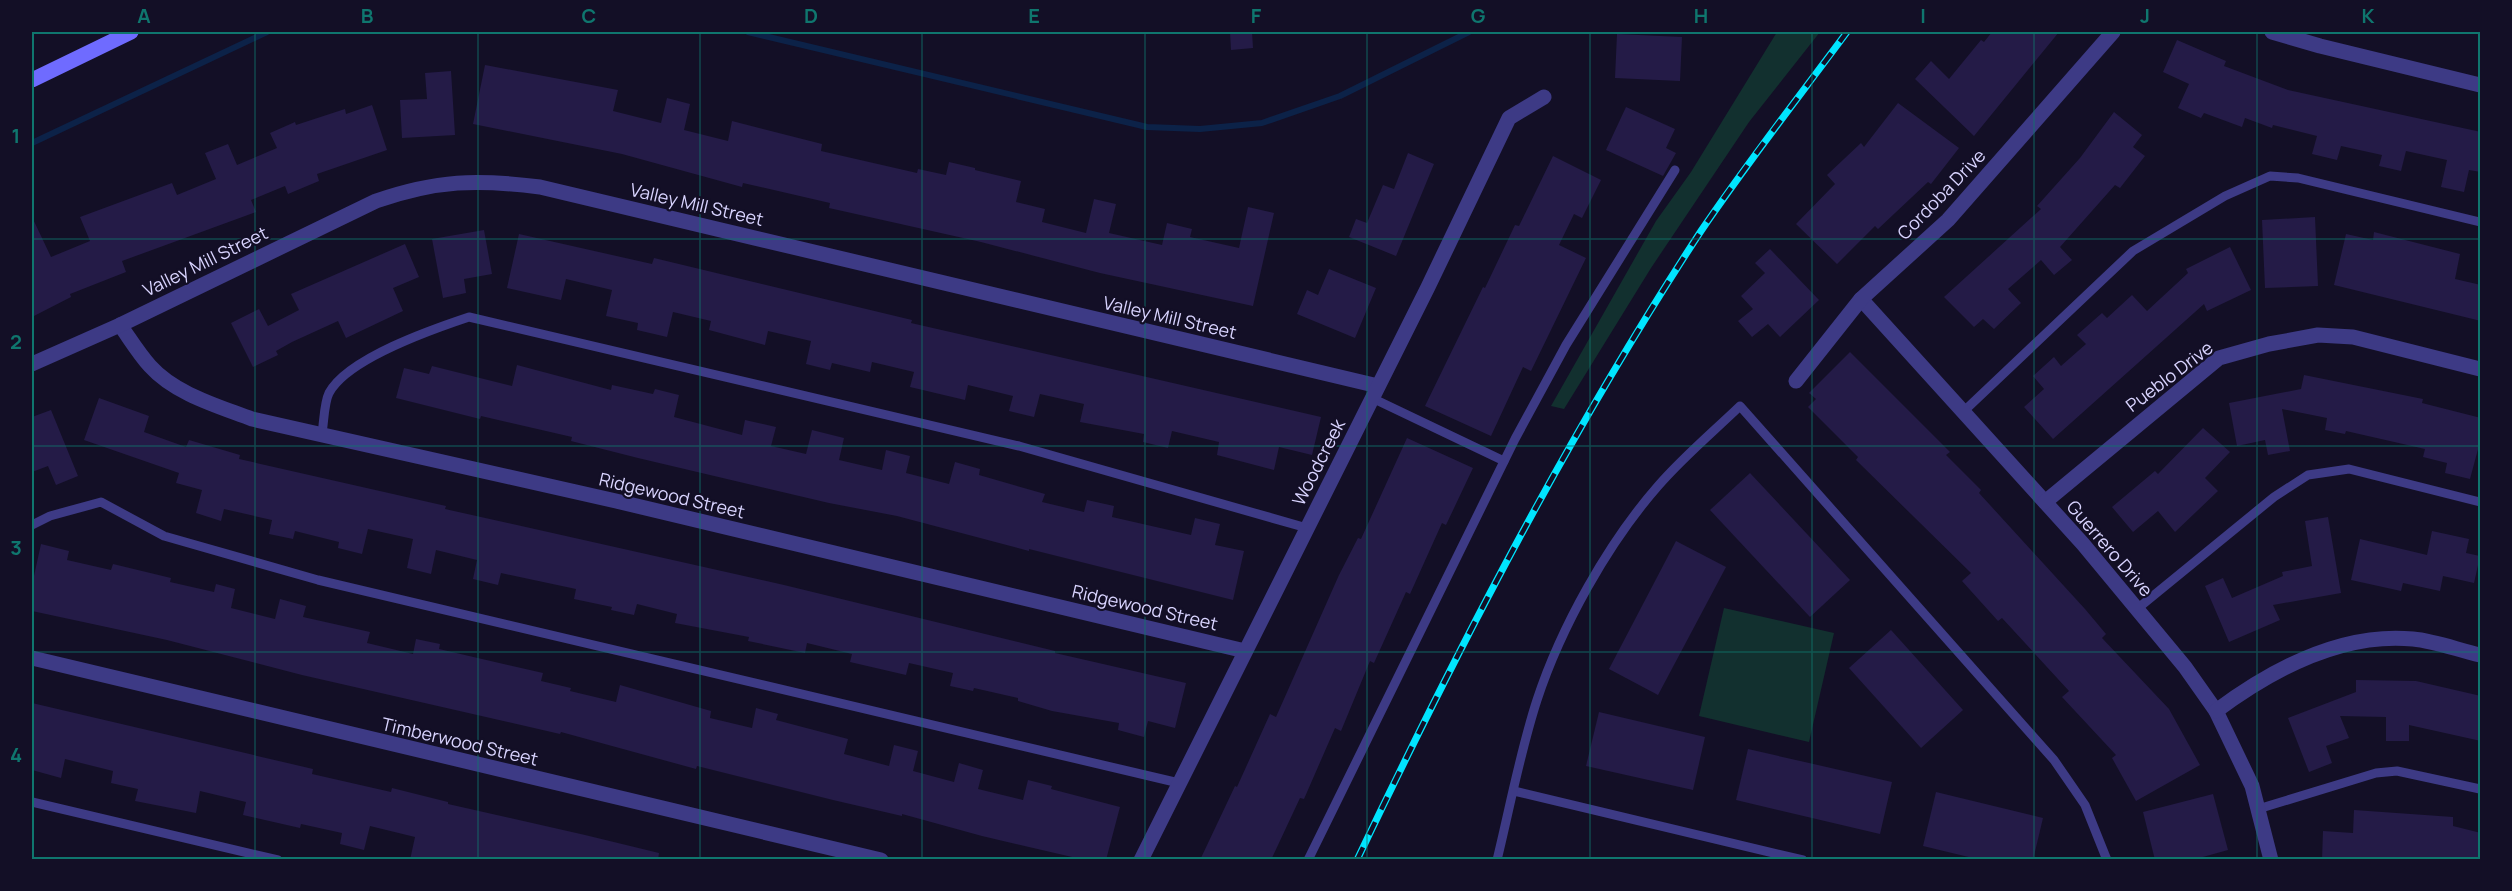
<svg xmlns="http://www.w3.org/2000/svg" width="2512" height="891" font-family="Manrope,sans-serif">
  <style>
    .green { fill: #12302f }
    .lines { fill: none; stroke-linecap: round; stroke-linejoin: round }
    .stream { stroke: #0c2248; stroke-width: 6 }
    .building { fill: #241b47 }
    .service { stroke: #3d3a85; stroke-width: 9 }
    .minor { stroke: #3d3a85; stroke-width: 15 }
    .secondary { stroke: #6f6bff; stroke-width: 15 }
    .rail-casing { stroke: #00e5ff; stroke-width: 7 }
    .rail { stroke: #130f26; stroke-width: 4.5; stroke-dasharray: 14; stroke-linecap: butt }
    .grid { fill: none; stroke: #0f766e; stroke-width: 1.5; stroke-opacity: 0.55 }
    .labels { text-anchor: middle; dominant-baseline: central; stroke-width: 4.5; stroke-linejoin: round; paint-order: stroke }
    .street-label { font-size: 18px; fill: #d9d4ff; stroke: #130f26 }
    .neatline { fill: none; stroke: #0f766e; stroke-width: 2 }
    .grid-label { font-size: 20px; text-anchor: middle; font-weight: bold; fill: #0f766e }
  </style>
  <rect width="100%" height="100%" fill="#130f26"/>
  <!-- green -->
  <g class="green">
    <polygon points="1777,32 1820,32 1749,122 1651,268 1564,409 1551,406 1656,221 1691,172"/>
    <polygon points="1724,608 1834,633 1809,742 1699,716"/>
  </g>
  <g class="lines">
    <!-- stream -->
    <g class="stream">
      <polyline points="748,32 1147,127 1200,129 1262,123 1340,96 1469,32"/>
      <polyline points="32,143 267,32"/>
    </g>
  </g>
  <!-- building -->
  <g class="building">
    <polygon points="1230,32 1252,32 1253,48 1231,50"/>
    <polygon points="1992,32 2059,32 1974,136 1915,79 1931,61 1949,79 1981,40 1984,42"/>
    <polygon points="1617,34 1682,37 1680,81 1615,78"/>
    <polygon points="2177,40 2226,61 2224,66 2288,90 2481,132 2481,172 2469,170 2464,192 2441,187 2447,160 2406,151 2401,171 2379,166 2382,155 2341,146 2337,160 2312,154 2317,136 2273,125 2272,128 2245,118 2242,127 2204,113 2201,118 2178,108 2189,84 2163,72"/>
    <polygon points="485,65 618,90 613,111 661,123 667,98 690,104 684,130 728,141 732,121 822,144 821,151 917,173 918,169 946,175 949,162 975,168 975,170 1021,181 1016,202 1045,209 1042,222 1086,233 1094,199 1116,204 1109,233 1162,245 1167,223 1192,229 1190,237 1239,248 1248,207 1274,213 1253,306 1100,273 981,242 829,208 830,203 743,183 742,187 622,154 473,124"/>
    <polygon points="451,71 455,135 402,138 400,100 427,99 425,73"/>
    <polygon points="1898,103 1959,148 1931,184 1928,182 1878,229 1875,226 1837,264 1796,224 1835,184 1827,175 1861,143 1864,147"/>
    <polygon points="372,105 387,150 317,174 319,181 288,194 285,186 251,200 256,212 122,261 126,272 70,294 71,297 32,317 32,217 51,257 90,241 80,217 172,183 177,195 216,179 205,153 228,144 237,165 277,148 270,133 295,122 296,125 345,109 346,114"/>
    <polygon points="1626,107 1675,129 1666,148 1676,153 1663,176 1606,150"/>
    <polygon points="2114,112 2142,135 2133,147 2145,156 2120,188 2115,185 2060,247 2072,260 2054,275 2041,260 2008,289 2021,303 1994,329 1983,319 1974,327 1944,297 2041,209 2037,206 2080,158"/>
    <polygon points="1408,153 1434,164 1396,256 1349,237 1356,219 1367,223 1383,185 1394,189"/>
    <polygon points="1553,156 1601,180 1582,218 1574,214 1559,245 1586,258 1531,371 1523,367 1491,436 1425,406 1483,287 1485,288 1515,225 1519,226"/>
    <polygon points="2315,217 2318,286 2265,288 2262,220"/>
    <polygon points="484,230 492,274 464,279 466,293 443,298 432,239"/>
    <polygon points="2374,232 2460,254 2455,279 2481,285 2481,321 2334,285 2346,234 2373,240"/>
    <polygon points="519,234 652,264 654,258 912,320 911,323 1321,417 1312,455 1279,447 1274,470 1217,455 1219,442 1172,431 1168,448 1143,442 1144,434 1080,422 1084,404 1040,394 1034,417 1009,411 1013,396 968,385 965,400 910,387 914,372 872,362 870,372 832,363 830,370 806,364 811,341 768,331 765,345 709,330 711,321 673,312 667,337 637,330 638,323 606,316 612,290 566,279 561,300 507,288"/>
    <polygon points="405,244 419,277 393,288 403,311 346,338 338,321 292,342 276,351 278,355 253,367 231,323 259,309 268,326 299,310 291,294"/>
    <polygon points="2230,247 2251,290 2207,311 2204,304 2053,439 2024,407 2044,389 2033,376 2054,357 2061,366 2086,344 2077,335 2102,313 2107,318 2132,295 2147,311 2188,273 2186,269"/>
    <polygon points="1770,249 1819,300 1780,337 1768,324 1752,337 1738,321 1753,309 1741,296 1765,273 1755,263"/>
    <polygon points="1329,269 1376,288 1355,338 1297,314 1307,290 1318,295"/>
    <polygon points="1850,352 1950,452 1946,455 1981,490 1979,493 2085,609 2106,634 2102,638 2169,709 2200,765 2136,801 2112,758 2116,755 2062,697 2069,691 2002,618 1998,621 1962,581 1971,573 1856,460 1858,457 1808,407 1816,399 1809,393"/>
    <polygon points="517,365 611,390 612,385 653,394 655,389 679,395 674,417 742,435 745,420 776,427 771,446 806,454 812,430 844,438 839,460 882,470 886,450 910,456 906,473 949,484 955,462 980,469 979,475 1045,494 1042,502 1084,512 1087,500 1114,506 1112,517 1191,535 1195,518 1220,524 1215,545 1244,551 1233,600 1029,549 1029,551 897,516 829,503 638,458 571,441 572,437 481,416 480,419 396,398 404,368 429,374 432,366 512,386"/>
    <polygon points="2304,375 2423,399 2422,403 2481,418 2481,438 2470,479 2445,473 2447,463 2423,457 2425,449 2346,431 2345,434 2325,430 2327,418 2282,409 2290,451 2268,455 2265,440 2237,446 2229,403 2301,389"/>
    <polygon points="99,398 149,416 144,432 186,447 189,440 240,455 239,459 446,506 445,509 784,585 1055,651 1055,653 1186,683 1175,728 1148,721 1144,737 1118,730 1119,723 1052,711 1018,701 1018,698 974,688 973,691 950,686 953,673 909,663 906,675 850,662 852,654 807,643 805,653 748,641 749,637 675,623 677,614 637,604 634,615 611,610 612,607 574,599 576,589 501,573 498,585 473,579 477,560 436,550 431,574 407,568 413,539 368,529 362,554 338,548 339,542 295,531 293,539 269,534 272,520 224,509 221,521 196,513 202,490 176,483 179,473 84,440"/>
    <polygon points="51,410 78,476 56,485 48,466 32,472 32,417"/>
    <polygon points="2203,428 2230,452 2205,478 2218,491 2175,532 2158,511 2133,532 2112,507 2155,471 2158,474"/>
    <polygon points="1407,438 1473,468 1446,525 1442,523 1410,594 1406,592 1374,663 1370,661 1341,731 1335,728 1304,799 1300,798 1271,860 1200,860 1235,786 1237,787 1270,714 1276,717 1339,575 1358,538 1361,539"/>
    <polygon points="1750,473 1850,580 1810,617 1710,510"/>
    <polygon points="2328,517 2341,593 2273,605 2280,620 2229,642 2205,586 2223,578 2232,598 2283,576 2282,572 2312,566 2305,521"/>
    <polygon points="2432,531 2469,539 2466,553 2480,556 2474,583 2443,576 2440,591 2403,583 2401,591 2351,580 2360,539 2427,555"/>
    <polygon points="1676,541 1726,567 1658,695 1609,669"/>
    <polygon points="41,544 69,551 67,560 111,570 113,564 171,578 170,582 214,592 216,584 235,589 231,608 275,619 280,599 306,606 303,617 370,632 367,643 413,654 416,639 440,644 439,649 543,673 541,681 571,688 570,691 616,702 620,685 711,711 710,718 752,728 756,708 778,714 776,720 848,739 844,754 889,766 894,745 918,751 913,771 954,782 959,763 983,770 978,789 1023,800 1028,780 1052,786 1051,789 1120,807 1106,860 1085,860 982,836 902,814 902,816 833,800 697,766 696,769 561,732 560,734 302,675 167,640 32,611 32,585"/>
    <polygon points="1891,630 1963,710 1921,748 1849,668"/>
    <polygon points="2356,680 2416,681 2481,696 2481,741 2409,725 2409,741 2386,741 2386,717 2340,716 2349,738 2326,746 2332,763 2309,772 2288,718 2356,692"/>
    <polygon points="32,703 313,769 312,774 391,792 392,788 448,802 448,804 585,835 659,853 658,860 410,860 415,837 370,826 364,850 340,844 342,833 301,824 300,828 243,815 246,802 200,791 196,813 135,801 138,789 111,783 113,771 65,759 61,778 32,770"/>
    <polygon points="1599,712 1705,737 1693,790 1586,766"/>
    <polygon points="1748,749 1892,782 1880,834 1736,800"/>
    <polygon points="1936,792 2043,818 2033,860 1981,860 1923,846"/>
    <polygon points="2213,794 2228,850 2192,860 2155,860 2143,812"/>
    <polygon points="2354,810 2453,817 2453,826 2481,833 2481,860 2322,860 2323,831 2353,833"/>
  </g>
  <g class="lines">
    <!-- service -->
    <g class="service">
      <polyline points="1372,398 1504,461"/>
      <polyline points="1963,412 2133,251 2225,196 2270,176 2298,178 2480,222"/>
      <path d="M 322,433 C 324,422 324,403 329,393 C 348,358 433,329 469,317 L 1019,446 L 1307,528"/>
      <polyline points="32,525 50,516 101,502 164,536 318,580 1179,783"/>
      <polyline points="2137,609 2274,497 2308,475 2349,469 2480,502"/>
      <polyline points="1514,791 1803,860"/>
      <polyline points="32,802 278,860"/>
      <polyline points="2258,809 2376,773 2397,771 2480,789"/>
      <polyline points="1308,860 1515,439 1566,345 1675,170"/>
      <path d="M 1497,860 C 1510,807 1520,752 1537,700 C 1561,627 1608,543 1658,486 C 1683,457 1713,432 1740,406 L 2054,760 L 2085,805 L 2107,860"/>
    </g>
    <!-- minor -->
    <g class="minor">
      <polyline points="2272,32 2320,46 2480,85"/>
      <polyline points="1861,299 2083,544 2185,667 2216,711 2252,786 2271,860"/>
      <path d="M 120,325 C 130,339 139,354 150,366 C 175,394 218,406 252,419 L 616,501 L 1245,651"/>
      <path d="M 32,364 L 120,325 L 376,201 C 437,180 477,179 540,187 L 1378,386"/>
      <polyline points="1796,381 1861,299 1948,220 2113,32"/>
      <polyline points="2045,502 2219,358 2269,344 2318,335 2353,337 2480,369"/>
      <polyline points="32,658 881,860"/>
      <path d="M 2216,711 C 2271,670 2342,632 2413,639 C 2435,641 2458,650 2480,655"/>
      <polyline points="1141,860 1428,287 1509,118 1544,97"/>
    </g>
    <!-- secondary -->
    <polyline class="secondary" points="32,80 131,32"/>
    <!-- rail casing -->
    <g class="rail-casing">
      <path id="rail" d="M 1357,860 C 1460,644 1570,431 1701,231 C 1747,163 1798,98 1847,32"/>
    </g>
    <!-- rail -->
    <use href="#rail" class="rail"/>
  </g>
  <!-- grid -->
  <path class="grid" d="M 255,32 L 255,860M 478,32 L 478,860M 700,32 L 700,860M 922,32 L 922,860M 1145,32 L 1145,860M 1367,32 L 1367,860M 1590,32 L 1590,860M 1812,32 L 1812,860M 2034,32 L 2034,860M 2257,32 L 2257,860M 32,239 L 2480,239M 32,446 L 2480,446M 32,652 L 2480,652"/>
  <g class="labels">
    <!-- street labels -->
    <g class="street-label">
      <text transform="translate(1941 194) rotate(-46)">Cordoba Drive</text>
      <text transform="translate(697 204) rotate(13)">Valley Mill Street</text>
      <text transform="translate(205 261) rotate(-26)">Valley Mill Street</text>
      <text transform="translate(1170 317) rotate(13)">Valley Mill Street</text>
      <text transform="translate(2169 376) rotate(-37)">Pueblo Drive</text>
      <text transform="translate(1318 462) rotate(-63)">Woodcreek</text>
      <text transform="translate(672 495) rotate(13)">Ridgewood Street</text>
      <text transform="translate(2110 548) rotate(49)">Guerrero Drive</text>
      <text transform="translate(1145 607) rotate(13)">Ridgewood Street</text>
      <text transform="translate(460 741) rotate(13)">Timberwood Street</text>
    </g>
  </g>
  <!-- border -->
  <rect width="2512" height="891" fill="none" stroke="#130f26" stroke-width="66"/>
  <rect x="33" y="33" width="2446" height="825" class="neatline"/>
  <g class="grid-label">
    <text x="144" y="23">A</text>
    <text x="367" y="23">B</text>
    <text x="589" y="23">C</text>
    <text x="811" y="23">D</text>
    <text x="1034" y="23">E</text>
    <text x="1256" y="23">F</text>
    <text x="1478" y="23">G</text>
    <text x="1701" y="23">H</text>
    <text x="1923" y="23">I</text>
    <text x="2145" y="23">J</text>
    <text x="2368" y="23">K</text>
    <text x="16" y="143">1</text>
    <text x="16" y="349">2</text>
    <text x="16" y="555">3</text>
    <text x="16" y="762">4</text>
  </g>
</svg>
